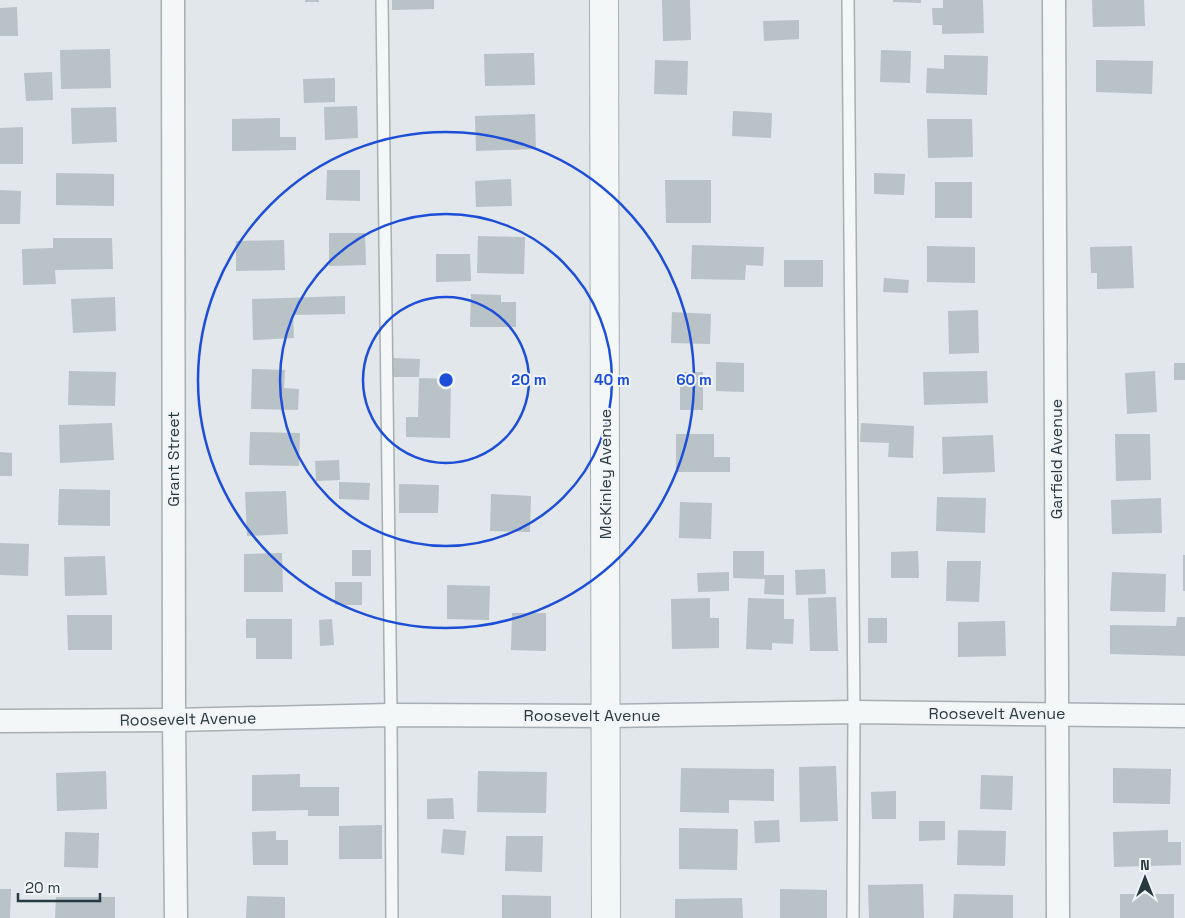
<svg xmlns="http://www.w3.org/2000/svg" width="1185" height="918" font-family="'Space Grotesk',sans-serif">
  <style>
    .building { fill: #b9c2c7 }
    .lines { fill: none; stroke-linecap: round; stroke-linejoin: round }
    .service-casing { stroke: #a6afb4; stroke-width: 14 }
    .minor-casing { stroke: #a6afb4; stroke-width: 25 }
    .tertiary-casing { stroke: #a6afb4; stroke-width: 30 }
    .service { stroke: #f4f7f8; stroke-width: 11 }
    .minor { stroke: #f4f7f8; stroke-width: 22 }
    .tertiary { stroke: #f4f7f8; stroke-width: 28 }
    .ring { fill: none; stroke: #1d4ed8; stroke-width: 2.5 }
    .labels { text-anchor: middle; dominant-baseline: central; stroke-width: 4; stroke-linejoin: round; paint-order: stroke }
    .street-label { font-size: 16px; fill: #293942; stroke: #f1f5f7 }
    .centre { fill: #1d4ed8; stroke: #f1f5f7; stroke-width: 2.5 }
    .ring-label { font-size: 15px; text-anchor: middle; font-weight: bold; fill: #1d4ed8; stroke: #f1f5f7; stroke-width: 4; stroke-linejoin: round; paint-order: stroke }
  </style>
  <rect width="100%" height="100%" fill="#e1e7ea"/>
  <!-- building -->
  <g class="building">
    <rect x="305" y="0" width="14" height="2"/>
    <polygon points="392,0 434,0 434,9 392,10"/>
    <polygon points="662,0 690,0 691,40 663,41"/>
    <polygon points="893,0 921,0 921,3 893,2"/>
    <polygon points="943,0 983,0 984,33 942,34 942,25 933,25 932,8 943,8"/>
    <polygon points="1092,0 1144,0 1145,26 1093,27"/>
    <polygon points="17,7 18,36 0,36 0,8"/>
    <polygon points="799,20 799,39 764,41 763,21"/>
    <polygon points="110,49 111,88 61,89 60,50"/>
    <polygon points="881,50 911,51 910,83 880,82"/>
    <polygon points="534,53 535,85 485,86 484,54"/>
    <polygon points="944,55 988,56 987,95 926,93 927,68 944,69"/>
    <polygon points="655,60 688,61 687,95 654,94"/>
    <polygon points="1096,60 1153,61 1152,94 1096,92"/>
    <polygon points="52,72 53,100 26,101 24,73"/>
    <polygon points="335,78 335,102 304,103 303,79"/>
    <polygon points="357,106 358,138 325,140 324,107"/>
    <polygon points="116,107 117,142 72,144 71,108"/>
    <polygon points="733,111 772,113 771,138 732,136"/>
    <polygon points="535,114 536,149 476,151 475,116"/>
    <polygon points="280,118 280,137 296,137 296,150 232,151 232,119"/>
    <polygon points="927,119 972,119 973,157 928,158"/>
    <polygon points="23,127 23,164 0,164 0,128"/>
    <polygon points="327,170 360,170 360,201 326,200"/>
    <polygon points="56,173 114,174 114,206 56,205"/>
    <polygon points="874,173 905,174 904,195 874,194"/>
    <polygon points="511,179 512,206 476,207 475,181"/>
    <polygon points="665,180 711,180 711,223 666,223"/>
    <rect x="935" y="182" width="37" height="36"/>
    <polygon points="0,190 21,191 20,224 0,224"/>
    <polygon points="329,233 365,233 366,265 329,266"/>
    <polygon points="478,236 525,237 524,274 477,273"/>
    <polygon points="53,238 112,238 113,269 55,270 56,284 23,285 22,249 53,248"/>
    <polygon points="284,240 285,270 236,271 236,241"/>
    <polygon points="692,245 764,247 763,266 746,265 745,280 691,279"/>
    <polygon points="927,246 975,247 975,283 927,282"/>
    <polygon points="1132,246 1134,288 1097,289 1097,273 1091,273 1090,247"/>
    <polygon points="436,254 470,254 471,281 436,282"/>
    <rect x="784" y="260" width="39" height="27"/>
    <polygon points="884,278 909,280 908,293 883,292"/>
    <polygon points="471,294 501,295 501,302 516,302 516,327 470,327"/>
    <polygon points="345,296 345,314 293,315 294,338 253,340 252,299"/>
    <polygon points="115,297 116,331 73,333 71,299"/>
    <polygon points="978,310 979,353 949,354 948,311"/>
    <polygon points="672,312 711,314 710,344 671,343"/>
    <polygon points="392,358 420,359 419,377 391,377"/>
    <polygon points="716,362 744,363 744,392 716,391"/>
    <rect x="1174" y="363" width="11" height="17"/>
    <polygon points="252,369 285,370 284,388 299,389 298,410 251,409"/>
    <polygon points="69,371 116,372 115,406 68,405"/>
    <polygon points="987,371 988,403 924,405 923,372"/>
    <polygon points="1155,371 1157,412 1127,414 1125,373"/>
    <rect x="680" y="372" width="23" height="38"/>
    <polygon points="419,378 451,379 450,438 406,437 406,417 418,417"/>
    <polygon points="112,423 114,460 60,463 59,425"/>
    <polygon points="861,423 914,426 913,458 888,457 889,443 860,442"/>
    <polygon points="250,432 300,433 299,466 249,465"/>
    <polygon points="676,434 714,434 714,457 730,457 730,472 676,472"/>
    <polygon points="1115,434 1150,434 1151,480 1116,481"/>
    <polygon points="993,435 995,472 943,474 942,437"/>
    <polygon points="0,452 12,453 12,476 0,476"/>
    <polygon points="339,460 340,480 316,481 315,461"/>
    <polygon points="339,482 370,483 369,500 339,499"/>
    <polygon points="399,484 439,485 438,513 399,513"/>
    <polygon points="59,489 110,490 110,526 58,525"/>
    <polygon points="286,491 288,534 247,536 245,492"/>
    <polygon points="491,494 531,496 530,532 490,531"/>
    <polygon points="937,497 986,498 985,533 936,531"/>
    <polygon points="1161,498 1162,533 1112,534 1111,500"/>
    <polygon points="680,502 712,503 711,539 679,538"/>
    <polygon points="0,543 29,544 28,576 0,575"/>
    <rect x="352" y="550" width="19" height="26"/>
    <polygon points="733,551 764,551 764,575 784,575 784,595 764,594 765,579 733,578"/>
    <polygon points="918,551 919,578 891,578 891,552"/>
    <polygon points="282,553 283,592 244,592 244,554"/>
    <rect x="1183" y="555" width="2" height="36"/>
    <polygon points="105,556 107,595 65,596 64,557"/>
    <polygon points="947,561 981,561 979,602 946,601"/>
    <polygon points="825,569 826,594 796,595 795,570"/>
    <polygon points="729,572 729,591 698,592 697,573"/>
    <polygon points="1112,572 1166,574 1165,612 1110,611"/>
    <rect x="335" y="582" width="27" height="23"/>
    <polygon points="447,585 490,586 489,620 447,619"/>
    <polygon points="836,597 838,651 810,651 808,598"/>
    <polygon points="710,598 710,618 719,618 719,648 672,649 671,599"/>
    <polygon points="748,598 784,599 784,619 794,619 793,644 772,643 772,650 746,649"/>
    <polygon points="512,613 546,613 546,651 511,650"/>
    <polygon points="67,615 112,615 112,650 68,650"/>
    <polygon points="1177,617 1185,617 1185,656 1110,654 1110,625 1176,626"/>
    <rect x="868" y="618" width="19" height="25"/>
    <polygon points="246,619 292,619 292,659 256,659 256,638 246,638"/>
    <polygon points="332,619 334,645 320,646 319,620"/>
    <polygon points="1005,621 1006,656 958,657 958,622"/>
    <polygon points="836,766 838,821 800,822 799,767"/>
    <polygon points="681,768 774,769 774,801 729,800 729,813 680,812"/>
    <polygon points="1113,768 1171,769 1170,804 1113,803"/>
    <polygon points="106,771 107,809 57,811 56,773"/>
    <polygon points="478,771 547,772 546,813 477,812"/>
    <polygon points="300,774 300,787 339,787 339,816 308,816 308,810 252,811 252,775"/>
    <polygon points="981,775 1013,776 1012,810 980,809"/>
    <polygon points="896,791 896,819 872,819 871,792"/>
    <polygon points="453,798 454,819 427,819 427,799"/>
    <polygon points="779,820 780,842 755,843 754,821"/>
    <polygon points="919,821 945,821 945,840 919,841"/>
    <polygon points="382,825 382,859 339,859 339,826"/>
    <polygon points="679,828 738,829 737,870 679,869"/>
    <polygon points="443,829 466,831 464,855 441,853"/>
    <polygon points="958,830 1006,831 1005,866 957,865"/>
    <polygon points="1168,830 1168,842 1181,842 1181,865 1114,867 1113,832"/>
    <polygon points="276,831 276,840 288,840 288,865 253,865 252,832"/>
    <polygon points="65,832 99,833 98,868 64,867"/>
    <polygon points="506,836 543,836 542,872 505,871"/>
    <polygon points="923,884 924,918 869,918 868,885"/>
    <polygon points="0,889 11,889 10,918 0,918"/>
    <polygon points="780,889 827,890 827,918 780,918"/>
    <polygon points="954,894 1013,895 1013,918 953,918"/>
    <rect x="1120" y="894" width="54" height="24"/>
    <polygon points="502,895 551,896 551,918 502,918"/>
    <polygon points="247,896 285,897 285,918 246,918"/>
    <polygon points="56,897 115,897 115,918 55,918"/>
    <polygon points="742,898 743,918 675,918 675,899"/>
  </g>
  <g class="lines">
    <!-- service casing -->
    <g class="service-casing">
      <g id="service">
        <polyline points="382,0 391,715 392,918"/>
        <polyline points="848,0 854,712 853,918"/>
      </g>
    </g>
    <!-- minor casing -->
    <g class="minor-casing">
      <g id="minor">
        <polyline points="173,0 174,720 176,918"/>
        <polyline points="1054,0 1058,918"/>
        <polyline points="0,721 174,720 391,715 606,716 854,712 1185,716"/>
      </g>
    </g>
    <!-- tertiary casing -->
    <g class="tertiary-casing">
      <polyline id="tertiary" points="604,0 606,918"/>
    </g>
    <!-- service -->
    <use href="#service" class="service"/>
    <!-- minor -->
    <use href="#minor" class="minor"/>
    <!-- tertiary -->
    <use href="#tertiary" class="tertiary"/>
  </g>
  <!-- distance rings -->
  <g class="ring">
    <circle cx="446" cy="380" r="83"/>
    <circle cx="446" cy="380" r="166"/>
    <circle cx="446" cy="380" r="248"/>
  </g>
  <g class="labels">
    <!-- street labels -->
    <g class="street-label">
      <text transform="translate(173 459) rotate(-90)">Grant Street</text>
      <text transform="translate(1056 459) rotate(-90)">Garfield Avenue</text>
      <text transform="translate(605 474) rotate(-90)">McKinley Avenue</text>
      <text x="997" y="713">Roosevelt Avenue</text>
      <text x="592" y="715">Roosevelt Avenue</text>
      <text transform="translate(188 719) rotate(-1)">Roosevelt Avenue</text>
    </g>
  </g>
  <circle cx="446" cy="380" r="8" class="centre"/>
  <g class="ring-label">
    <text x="529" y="385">20 m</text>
    <text x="612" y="385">40 m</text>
    <text x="694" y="385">60 m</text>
  </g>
  <!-- north arrow -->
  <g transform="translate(1145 878)" stroke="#f1f5f7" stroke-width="4" paint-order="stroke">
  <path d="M0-4L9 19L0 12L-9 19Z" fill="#293942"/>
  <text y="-8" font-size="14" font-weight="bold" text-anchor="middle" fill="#293942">N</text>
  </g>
  <!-- scale -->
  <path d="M18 893v8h82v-8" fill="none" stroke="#293942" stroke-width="2.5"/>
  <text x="25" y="893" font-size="15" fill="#293942" stroke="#f1f5f7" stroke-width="4" paint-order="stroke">20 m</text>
</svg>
